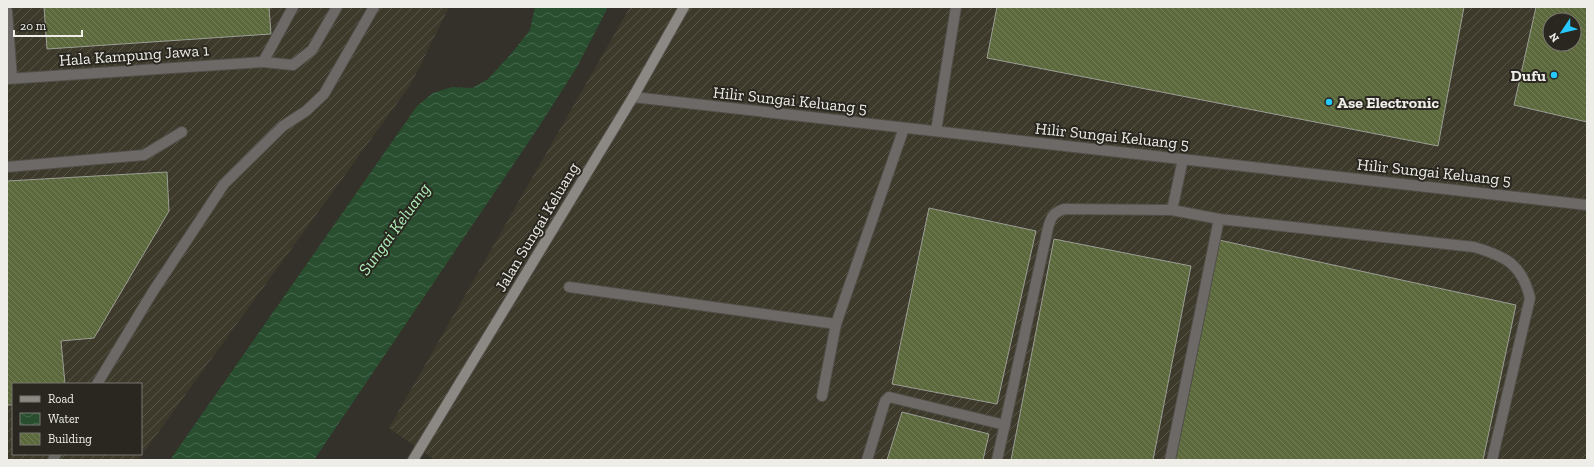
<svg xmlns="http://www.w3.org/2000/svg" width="1594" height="467" font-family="'Zilla Slab',serif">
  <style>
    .industrial { fill: url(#industrial-furrows); fill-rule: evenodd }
    .water { fill: url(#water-waves) }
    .building { fill: url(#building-back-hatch); stroke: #9b9e95; fill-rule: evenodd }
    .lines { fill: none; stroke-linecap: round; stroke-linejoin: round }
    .lane-casing { stroke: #514f48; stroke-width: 12 }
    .street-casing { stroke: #514f48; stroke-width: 12 }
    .secondary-casing { stroke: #514f48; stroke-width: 12 }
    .lane { stroke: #6c6966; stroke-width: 10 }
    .street { stroke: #6c6966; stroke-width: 10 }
    .secondary { stroke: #8c8883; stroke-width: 10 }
    .poi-dot { fill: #26c9fe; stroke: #292720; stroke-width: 1.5 }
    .labels { text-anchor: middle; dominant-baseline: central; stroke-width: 4; stroke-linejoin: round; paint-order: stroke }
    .street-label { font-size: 16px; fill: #eeede8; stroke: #292720 }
    .poi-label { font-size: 16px; font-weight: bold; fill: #eeede8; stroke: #292720; text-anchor: end }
    .water-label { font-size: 17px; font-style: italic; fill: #afeeb8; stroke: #292720 }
  </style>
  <defs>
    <pattern id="industrial-furrows" width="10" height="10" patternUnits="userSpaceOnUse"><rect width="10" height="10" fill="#3d392b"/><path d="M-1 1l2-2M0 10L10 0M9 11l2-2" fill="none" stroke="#59564a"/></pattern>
    <pattern id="water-waves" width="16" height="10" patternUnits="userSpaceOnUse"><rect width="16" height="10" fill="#284e2f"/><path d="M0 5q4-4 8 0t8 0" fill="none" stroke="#48684d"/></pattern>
    <pattern id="building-back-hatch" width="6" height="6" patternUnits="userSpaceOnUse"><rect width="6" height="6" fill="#5c693c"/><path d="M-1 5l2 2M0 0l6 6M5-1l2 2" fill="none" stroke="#747f58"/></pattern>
  </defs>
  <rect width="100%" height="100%" fill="#333129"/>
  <!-- industrial -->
  <g class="industrial">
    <path d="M 7,7 L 449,7 L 411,84 L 138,460 L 7,460 ZM 13,384 L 141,384 L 141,454 L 13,454 Z"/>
    <path d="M 630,7 L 1587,7 L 1587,460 L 435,460 L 389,428 ZM 1550,20 L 1574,20 L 1574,44 L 1550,44 Z"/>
  </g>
  <!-- water -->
  <polygon class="water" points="535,7 608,7 577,67 540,125 314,460 170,460 417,106 433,93 452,87 472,88 488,79 511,54 530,30"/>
  <!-- building -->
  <g class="building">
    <polygon points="44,7 269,7 271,34 47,49"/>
    <polygon points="997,7 1464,7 1438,146 987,58"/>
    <path d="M 1536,7 L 1587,7 L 1587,122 L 1514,105 ZM 1550,20 L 1574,20 L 1574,44 L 1550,44 Z"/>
    <polygon points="167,172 169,211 94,338 61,341 65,384 13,384 13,405 7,405 7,181"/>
    <polygon points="929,208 1036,231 997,404 892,384"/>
    <polygon points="1054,239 1191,266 1153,460 1011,460"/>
    <polygon points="1219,240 1516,305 1483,460 1172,460"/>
    <polygon points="902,412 989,434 983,460 887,460"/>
  </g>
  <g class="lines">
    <!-- lane casing -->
    <g class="lane-casing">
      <g id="lane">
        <polyline points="293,7 263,62 293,65 312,50 337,7"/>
        <polyline points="7,11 12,78"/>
        <polyline points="936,131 956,7"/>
        <polyline points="7,167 144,155 182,132"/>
        <polyline points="1172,210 1183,159"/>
        <polyline points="569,287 836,324"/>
        <polyline points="97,384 152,293 224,184 283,126 306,111 324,94 374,7"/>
        <polyline points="822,396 836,324 904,128"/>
        <polyline points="53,460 56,454"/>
        <polyline points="867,460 885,401 889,397 1005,425"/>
        <path d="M 997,460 L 1048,228 C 1051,217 1053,213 1064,209 L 1172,210 L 1219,219 L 1474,247 C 1505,256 1522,264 1530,298 L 1492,460"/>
        <polyline points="1170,460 1219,219"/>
      </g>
    </g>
    <!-- street casing -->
    <g class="street-casing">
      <g id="street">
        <polyline points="7,79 263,62"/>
        <polyline points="633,97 1587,205"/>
      </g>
    </g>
    <!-- secondary casing -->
    <g class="secondary-casing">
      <polyline id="secondary" points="413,460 633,97 684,7"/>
    </g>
    <!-- lane -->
    <use href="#lane" class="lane"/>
    <!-- street -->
    <use href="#street" class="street"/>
    <!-- secondary -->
    <use href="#secondary" class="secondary"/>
  </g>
  <!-- markers -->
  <g class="poi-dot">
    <circle cx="1554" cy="75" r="4"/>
    <circle cx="1329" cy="102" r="4"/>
  </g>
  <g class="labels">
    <!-- street labels -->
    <g class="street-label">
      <text transform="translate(134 55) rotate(-4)">Hala Kampung Jawa 1</text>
      <text transform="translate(790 100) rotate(6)">Hilir Sungai Keluang 5</text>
      <text transform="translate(1112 136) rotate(6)">Hilir Sungai Keluang 5</text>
      <text transform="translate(1434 172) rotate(6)">Hilir Sungai Keluang 5</text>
      <text transform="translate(537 227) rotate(-59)">Jalan Sungai Keluang</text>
    </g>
    <!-- poi labels -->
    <g class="poi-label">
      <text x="1546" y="75">Dufu</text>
      <text x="1337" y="102" text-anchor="start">Ase Electronic</text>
    </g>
    <!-- water labels -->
    <g class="water-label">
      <text transform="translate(394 229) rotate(-54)">Sungai Keluang</text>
    </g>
  </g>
  <!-- border -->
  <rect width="1594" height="467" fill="none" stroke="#eeede8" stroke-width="16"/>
  <!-- legend -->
  <rect x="12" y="383" width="130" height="72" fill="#292720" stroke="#787670"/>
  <rect x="20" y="396" width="20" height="6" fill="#8c8883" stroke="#787670"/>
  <text x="48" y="403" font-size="12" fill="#eeede8">Road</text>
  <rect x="20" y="413" width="20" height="12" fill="url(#water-waves)" stroke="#787670"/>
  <text x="48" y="423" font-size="12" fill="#eeede8">Water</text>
  <rect x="20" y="433" width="20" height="12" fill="url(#building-back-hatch)" stroke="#787670"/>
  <text x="48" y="443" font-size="12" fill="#eeede8">Building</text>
  <!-- north arrow -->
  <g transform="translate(1562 32) rotate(235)"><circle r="19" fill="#292720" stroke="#787670"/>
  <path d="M0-3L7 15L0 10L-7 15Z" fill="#26c9fe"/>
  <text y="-6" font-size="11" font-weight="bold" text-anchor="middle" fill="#eeede8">N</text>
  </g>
  <!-- scale -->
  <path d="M14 30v6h68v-6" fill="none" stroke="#eeede8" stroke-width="2"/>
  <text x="20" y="30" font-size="12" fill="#eeede8" stroke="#292720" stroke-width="3" paint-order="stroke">20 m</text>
</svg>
